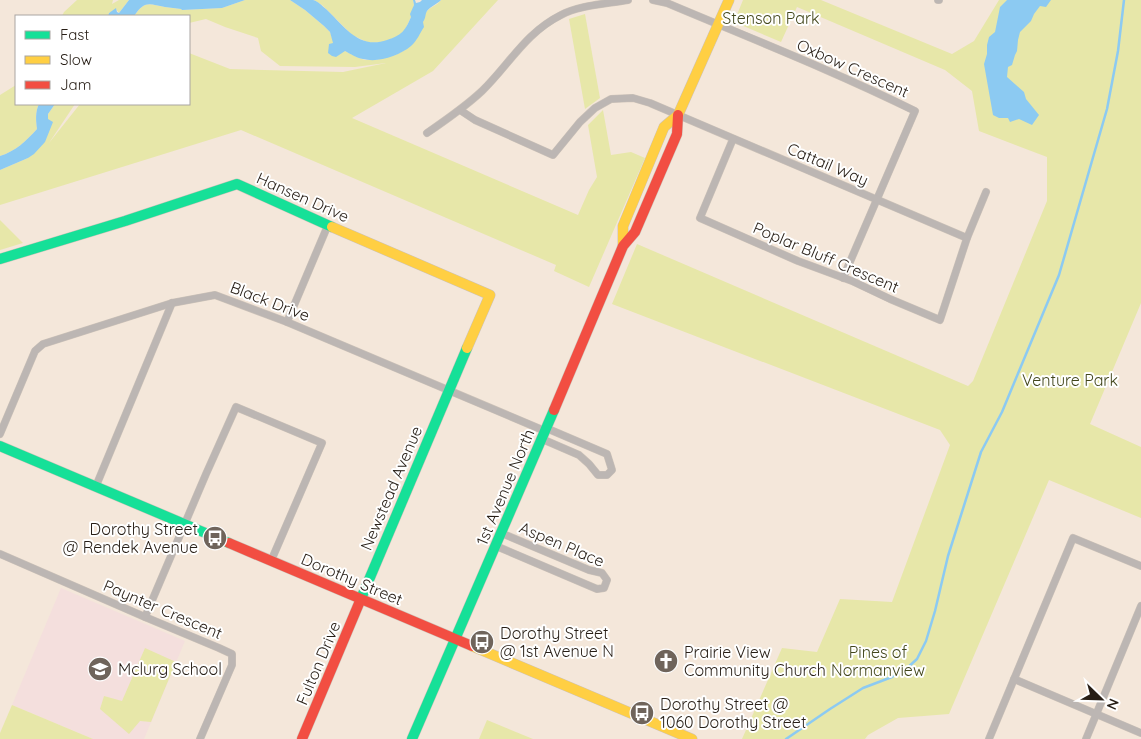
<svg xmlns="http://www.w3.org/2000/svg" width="1141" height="739" font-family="Quicksand,sans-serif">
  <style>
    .education { fill: #f4dfdd }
    .green { fill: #e7e7a9 }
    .water { fill: #8ccaf2 }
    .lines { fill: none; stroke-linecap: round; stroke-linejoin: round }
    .stream { stroke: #8ccaf2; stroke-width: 2.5 }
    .street-casing { stroke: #cdc3b9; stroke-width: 8 }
    .fast-casing { stroke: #cdc3b9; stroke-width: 11 }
    .slow-casing { stroke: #cdc3b9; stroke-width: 11 }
    .jam-casing { stroke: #cdc3b9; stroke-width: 11 }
    .street { stroke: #bcb6b3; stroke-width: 7 }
    .fast { stroke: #16e098; stroke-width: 10 }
    .slow { stroke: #ffcf43; stroke-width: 10 }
    .jam { stroke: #f24e42; stroke-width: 10 }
    .labels { text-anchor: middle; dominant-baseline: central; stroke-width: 4; stroke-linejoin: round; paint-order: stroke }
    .park-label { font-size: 16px; fill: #43471c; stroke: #fff }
    .street-label { font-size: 16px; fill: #271e16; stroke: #fff }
    .poi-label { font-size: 16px; fill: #271e16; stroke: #fff; text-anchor: start }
  </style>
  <rect width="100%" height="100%" fill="#f4e7da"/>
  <!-- education -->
  <polygon class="education" points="61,588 185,641 144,739 93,739 12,705"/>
  <!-- green -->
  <g class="green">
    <polygon points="77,0 113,0 112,4 119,0 129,0 119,13 116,9 109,13 108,16 62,16 64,12"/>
    <path d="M 245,0 L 290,0 L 305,10 L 324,26 L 330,32 L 334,43 L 345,51 L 359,58 L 365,60 L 376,60 L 397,54 L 405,50 L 423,22 L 425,13 L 429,9 L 437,4 L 441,0 L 498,0 L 433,71 L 352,118 L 578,215 L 589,190 L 597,177 L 588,125 L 603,110 L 611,155 L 631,152 L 645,158 L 589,287 L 554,271 L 556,265 L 241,130 L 0,205 L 0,170 L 28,158 L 48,119 L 48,114 L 55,104 L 75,104 L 49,143 L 80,104 L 189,104 L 189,53 L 230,69 L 343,72 L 386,63 L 355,67 L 280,66 L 261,51 L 258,38 L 225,27 L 206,19 L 189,23 L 189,16 L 134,16 C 145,0 149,4 165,7 C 170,8 176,8 181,9 L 182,10 L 222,8 Z"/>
    <polygon points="314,0 413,0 414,5 411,17 405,30 399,36 383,42 369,43 352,35 322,5"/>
    <polygon points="743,0 821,0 952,54 974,41 999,0 1141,0 1141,303 1090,424 1141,447 1141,518 1049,480 949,714 898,718 868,735 865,739 742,739 782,648 817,652 840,599 892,602 950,445 940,430 612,304 637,244 968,386 973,381 1047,201 1047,157 979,131 972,91 945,70 797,7 781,42 734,22"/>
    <polygon points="585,14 600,98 585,109 569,19"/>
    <path d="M 16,85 L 16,104 L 39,104 C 35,112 36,121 37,129 C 26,141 16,151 0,156 L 0,95 Z"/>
    <polygon points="0,220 23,243 0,250"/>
    <polygon points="145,648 176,662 151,722 140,721 129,734 100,709 104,696 122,701"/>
    <polygon points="12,705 93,739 0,739 0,733"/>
    <polygon points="487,720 533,739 479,739"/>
  </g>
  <!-- water -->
  <g class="water">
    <path d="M 129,0 L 245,0 L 222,8 L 182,10 L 181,9 C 176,8 170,8 165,7 C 149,4 145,0 134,16 L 108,16 L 109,13 L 116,8 L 117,12 L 119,13 Z"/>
    <path d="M 290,0 C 297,0 306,0 313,0 C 318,1 322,6 326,9 C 344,26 359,50 387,40 C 402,35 405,31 411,17 L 410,14 L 414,5 L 413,0 L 415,0 L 416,3 L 420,2 L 422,0 L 441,0 C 437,4 431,6 427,11 C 425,14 426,18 423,22 L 424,27 C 420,33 417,41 411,46 C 399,56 378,63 363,59 C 356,58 351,54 345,51 L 336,57 L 332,56 L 328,53 L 329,44 L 333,43 L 330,32 L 324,26 L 305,10 Z"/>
    <polygon points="1007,0 1051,0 1046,7 1040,6 1034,14 1031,21 1020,32 1018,40 1017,51 1015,55 1012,65 1008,67 1007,77 1024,92 1026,99 1039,115 1032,125 1019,119 1010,122 1008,118 999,118 993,115 984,64 987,54 987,45 989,37 995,32 1000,7"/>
    <path d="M 39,104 L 55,104 L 48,114 L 48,119 L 53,122 L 45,142 L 34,154 L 28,158 L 0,170 L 0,156 C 16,151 26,141 37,129 C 36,121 35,112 39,104 Z"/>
  </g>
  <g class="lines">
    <!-- stream -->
    <polyline class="stream" points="786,739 830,709 863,688 892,677 905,670 917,659 926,641 935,611 948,556 981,452 1002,412 1059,275 1107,109 1118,51 1124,0"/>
    <!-- street casing -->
    <g class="street-casing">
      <g id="street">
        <path d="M 653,0 L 667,3 C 750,38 834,71 915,111 L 843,278"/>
        <polyline points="938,0 939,0"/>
        <polyline points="460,110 475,120 553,155 580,122 595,108 611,99 633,98 650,103 967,238"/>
        <path d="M 427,133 C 446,120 465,107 482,91 C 509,65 525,33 561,15 C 579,5 607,4 628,0"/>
        <polyline points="733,139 700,218 798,261 852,281 890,299 940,320 967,238 986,192"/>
        <polyline points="287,322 328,225"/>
        <polyline points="0,434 35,351 43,344 172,303 215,295 287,322 545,431"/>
        <polyline points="542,439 579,455 589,464 598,475 607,475 612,470 607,454 546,428"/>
        <polyline points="96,486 172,303"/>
        <polyline points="496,546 597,589 604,588 607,580 602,573 589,570 501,533"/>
        <polyline points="0,554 145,617 219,648 232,654 232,665 200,739"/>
        <polyline points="145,617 206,474 236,407 322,443 271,561"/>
        <polyline points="1014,679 1141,733"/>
        <polyline points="989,739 1073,538 1141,566"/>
        <polyline points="1086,739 1141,606"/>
      </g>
    </g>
    <!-- fast casing -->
    <g class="fast-casing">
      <g id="fast">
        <polyline points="0,259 125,221 237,184 332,227"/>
        <polyline points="0,446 229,543"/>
        <polyline points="360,601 467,348"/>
        <polyline points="412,739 554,410"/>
      </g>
    </g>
    <!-- slow casing -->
    <g class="slow-casing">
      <g id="slow">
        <polyline points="332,227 490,295 467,348"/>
        <polyline points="623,246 623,226 664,127 678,115 729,0"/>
        <polyline points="472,646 692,739"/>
      </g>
    </g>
    <!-- jam casing -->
    <g class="jam-casing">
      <g id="jam">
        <polyline points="554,410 623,246 635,232 677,134 678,115"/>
        <polyline points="229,543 472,646"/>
        <polyline points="302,739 360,601"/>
      </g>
    </g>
    <!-- street -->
    <use href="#street" class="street"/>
    <!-- fast -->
    <use href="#fast" class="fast"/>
    <!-- slow -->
    <use href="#slow" class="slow"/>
    <!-- jam -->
    <use href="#jam" class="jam"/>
  </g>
  <!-- icons -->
  <defs>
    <g id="bus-disc" transform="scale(1.25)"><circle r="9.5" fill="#6f645b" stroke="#fff"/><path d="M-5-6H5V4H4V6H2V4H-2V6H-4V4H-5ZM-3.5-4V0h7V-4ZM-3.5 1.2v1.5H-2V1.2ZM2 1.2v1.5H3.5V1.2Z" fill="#fff"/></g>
    <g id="church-disc" transform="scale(1.25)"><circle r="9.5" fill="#6f645b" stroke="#fff"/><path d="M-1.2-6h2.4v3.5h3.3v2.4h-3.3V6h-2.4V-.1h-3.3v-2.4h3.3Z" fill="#fff"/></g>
    <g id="school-disc" transform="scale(1.25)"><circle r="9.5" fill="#6f645b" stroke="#fff"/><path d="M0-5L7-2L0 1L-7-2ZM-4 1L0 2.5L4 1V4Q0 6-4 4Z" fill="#fff"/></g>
  </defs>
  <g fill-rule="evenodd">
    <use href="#bus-disc" x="215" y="538"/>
    <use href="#bus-disc" x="482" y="642"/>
    <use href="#church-disc" x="666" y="661"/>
    <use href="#school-disc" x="100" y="669"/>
    <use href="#bus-disc" x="642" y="713"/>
  </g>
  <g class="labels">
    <!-- park labels -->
    <g class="park-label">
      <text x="771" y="18">Stenson Park</text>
      <text x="1070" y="380">Venture Park</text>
      <text x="878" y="652">Pines of<tspan x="878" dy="18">Normanview</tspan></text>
    </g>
    <!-- street labels -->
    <g class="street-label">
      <text transform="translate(853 68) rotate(24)">Oxbow Crescent</text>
      <text transform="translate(828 164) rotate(23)">Cattail Way</text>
      <text transform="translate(303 197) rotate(24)">Hansen Drive</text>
      <text transform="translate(826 257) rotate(23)">Poplar Bluff Crescent</text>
      <text transform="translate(270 301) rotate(21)">Black Drive</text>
      <text transform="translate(505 487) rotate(-67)">1st Avenue North</text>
      <text transform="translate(391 488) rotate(-67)">Newstead Avenue</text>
      <text transform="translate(562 544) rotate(23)">Aspen Place</text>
      <text transform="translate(352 579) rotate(23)">Dorothy Street</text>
      <text transform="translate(163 609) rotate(23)">Paynter Crescent</text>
      <text transform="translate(318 663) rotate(-67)">Fulton Drive</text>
    </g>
    <!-- poi labels -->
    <g class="poi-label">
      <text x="198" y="529" text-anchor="end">Dorothy Street<tspan x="198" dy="18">@ Rendek Avenue</tspan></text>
      <text x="500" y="633">Dorothy Street<tspan x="500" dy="18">@ 1st Avenue N</tspan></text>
      <text x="684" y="652">Prairie View<tspan x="684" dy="18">Community Church</tspan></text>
      <text x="118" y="669">Mclurg School</text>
      <text x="660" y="704">Dorothy Street @<tspan x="660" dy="18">1060 Dorothy Street</tspan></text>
    </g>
  </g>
  <!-- legend -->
  <rect x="15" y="15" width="175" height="90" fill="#ffffff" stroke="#a9a5a2"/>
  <rect x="25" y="31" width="25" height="8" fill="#16e098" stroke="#a9a5a2"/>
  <text x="60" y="40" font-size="15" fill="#271e16">Fast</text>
  <rect x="25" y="56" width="25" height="8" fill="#ffcf43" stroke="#a9a5a2"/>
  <text x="60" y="65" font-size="15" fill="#271e16">Slow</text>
  <rect x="25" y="81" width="25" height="8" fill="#f24e42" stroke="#a9a5a2"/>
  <text x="60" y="90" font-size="15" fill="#271e16">Jam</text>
  <!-- north arrow -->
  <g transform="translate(1101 699) rotate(113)" stroke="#ffffff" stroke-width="4" paint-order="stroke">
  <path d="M0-4L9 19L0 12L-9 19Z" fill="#271e16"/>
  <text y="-8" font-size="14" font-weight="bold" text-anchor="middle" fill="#271e16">N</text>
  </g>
</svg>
